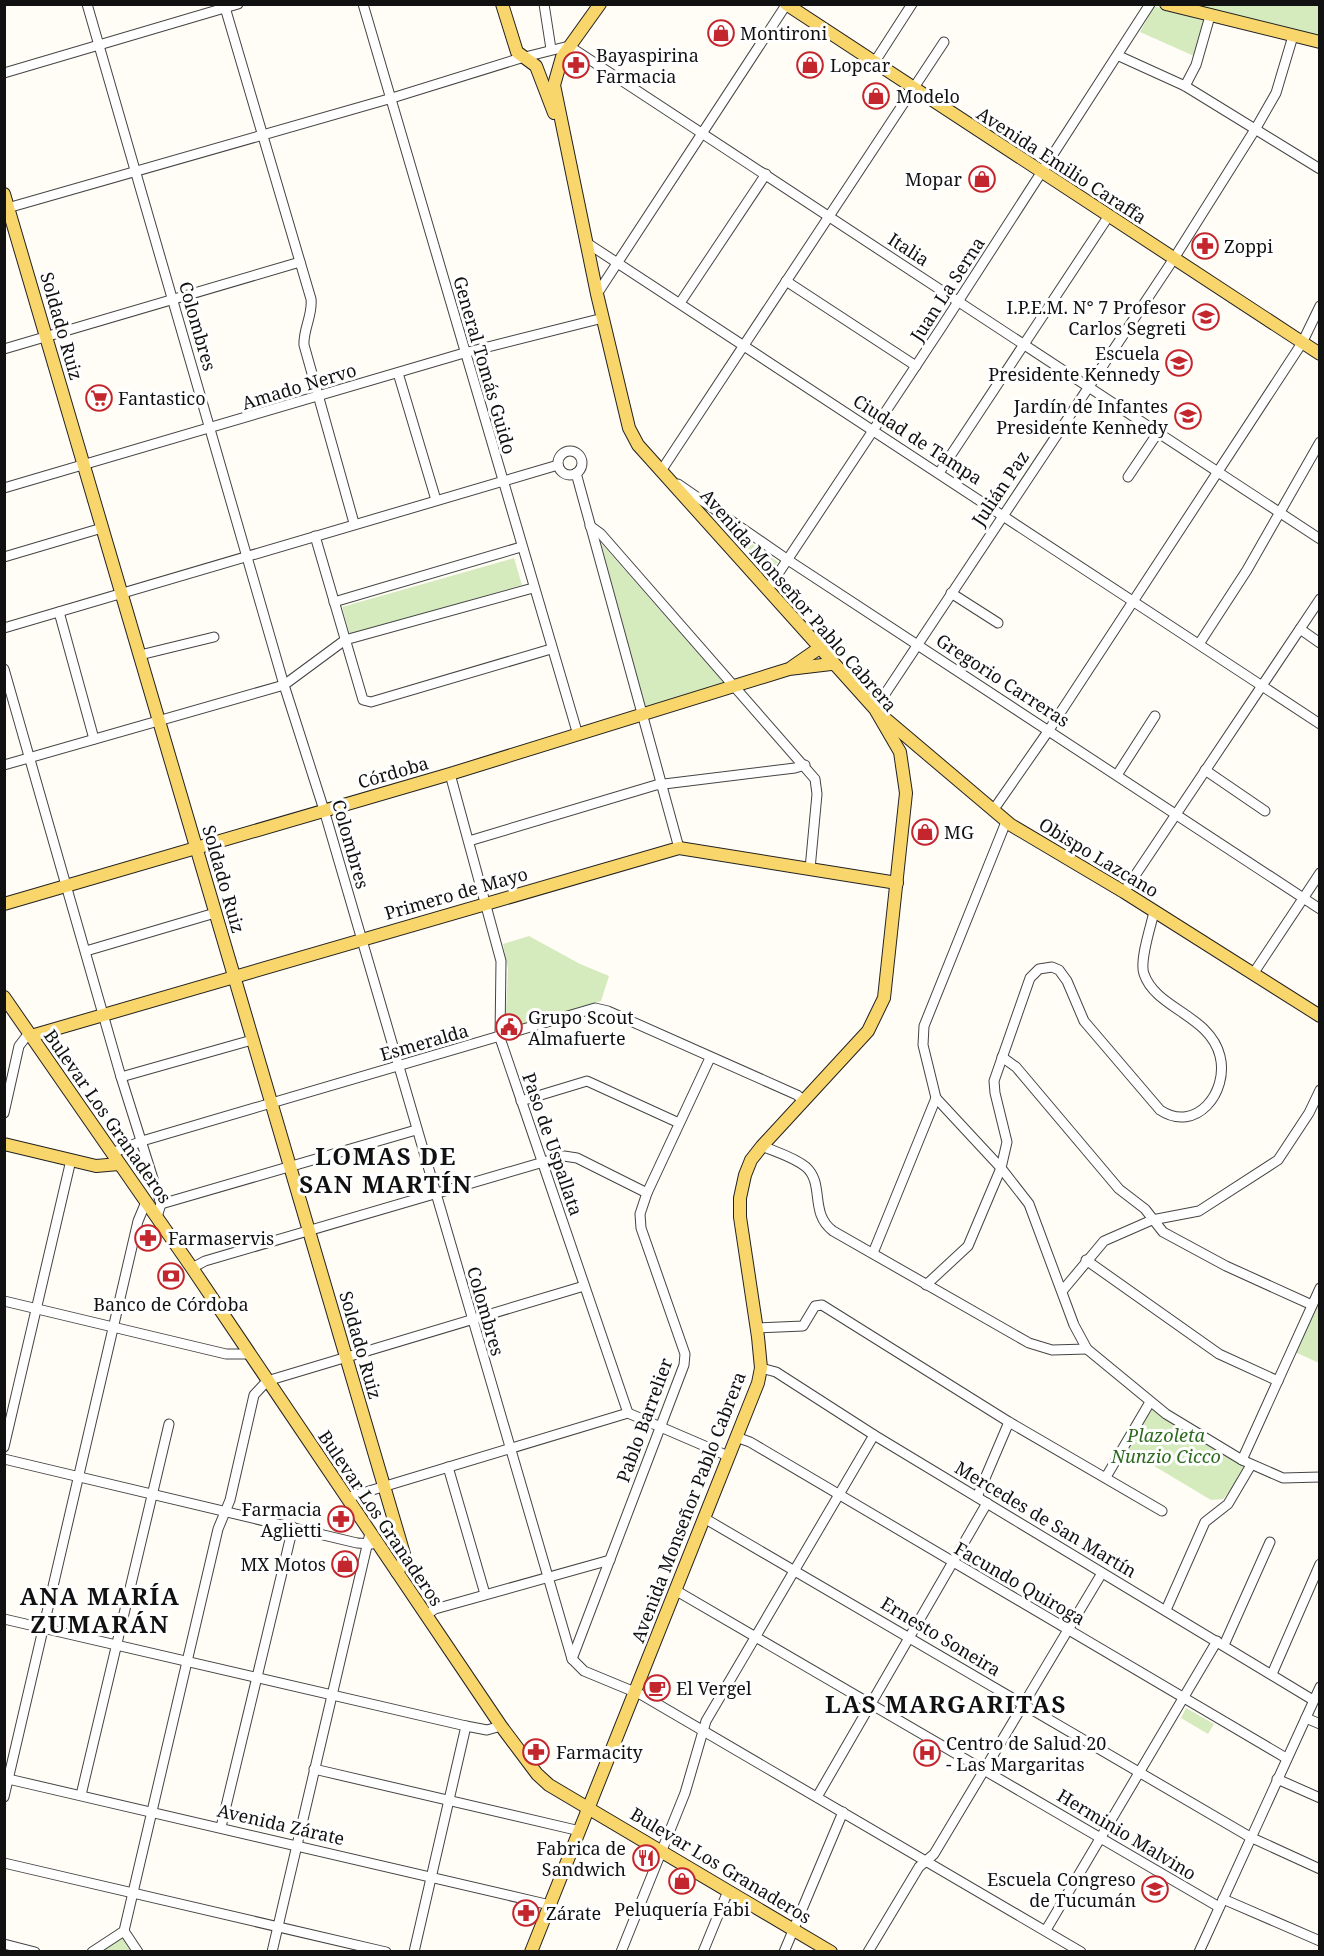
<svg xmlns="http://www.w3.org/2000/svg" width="1324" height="1956" font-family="'Noto Serif',serif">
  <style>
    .green { fill: #d5ebbd }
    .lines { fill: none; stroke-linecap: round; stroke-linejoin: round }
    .minor-casing { stroke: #444; stroke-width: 11 }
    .major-casing { stroke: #222; stroke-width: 14 }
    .minor { stroke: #fff; stroke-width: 9 }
    .major { stroke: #f9d66b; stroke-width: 12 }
    .labels { text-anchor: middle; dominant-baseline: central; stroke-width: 6; stroke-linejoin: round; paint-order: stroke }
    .poi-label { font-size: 18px; fill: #111; stroke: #fff; text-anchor: start }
    .street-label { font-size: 18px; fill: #111; stroke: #fff }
    .park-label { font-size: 18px; font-style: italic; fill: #2f6b1f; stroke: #fff }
    .district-label { font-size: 24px; font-weight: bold; letter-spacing: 1.5px; fill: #111; stroke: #fff }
  </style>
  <rect width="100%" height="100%" fill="#fffdf5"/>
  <!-- green -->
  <g class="green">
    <polygon points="1166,5 1319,5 1319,42"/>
    <polygon points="1154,6 1204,21 1194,56 1140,32"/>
    <polygon points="716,519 778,562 768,574"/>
    <polygon points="601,543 725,684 646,709"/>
    <polygon points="514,558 522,585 350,635 342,607"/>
    <polygon points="529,936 580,964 609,976 601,1001 505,1032 508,969 503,944"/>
    <polygon points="1319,1297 1319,1363 1295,1352"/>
    <polygon points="1150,1406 1245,1467 1236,1483 1223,1499 1211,1500 1124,1448"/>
    <polygon points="1186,1708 1214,1724 1208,1734 1181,1718"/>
    <polygon points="122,1936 132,1951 98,1952"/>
  </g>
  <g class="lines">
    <!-- minor casing -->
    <g class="minor-casing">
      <g id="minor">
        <polyline points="87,4 284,685 324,810 572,1659 584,1671 642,1695 1081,1952"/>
        <path d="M 224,4 L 311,299 C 313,315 303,329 304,345 L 354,523"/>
        <polyline points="363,4 578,735"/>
        <polyline points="544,4 551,49"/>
        <polyline points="1119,56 1185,86 1320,169"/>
        <polyline points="874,63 912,4"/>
        <polyline points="4,73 238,4"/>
        <polyline points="1185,86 1196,65 1210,16"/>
        <polyline points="4,209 392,98 521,58 569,46 1320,539"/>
        <polyline points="587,243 1320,724"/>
        <polyline points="786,281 916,366"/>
        <polyline points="597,294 786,5"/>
        <polyline points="680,303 766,174"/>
        <polyline points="4,349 300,262"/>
        <polyline points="398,373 436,500"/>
        <circle cx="570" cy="463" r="12"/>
        <polyline points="661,471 944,42"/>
        <polyline points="576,473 679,848"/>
        <polyline points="939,473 1108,217"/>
        <polyline points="1128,477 1159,431"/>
        <polyline points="678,484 788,560 1320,909"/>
        <polyline points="4,488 464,353 603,318"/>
        <polyline points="590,526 601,534 815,779 817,794 810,869"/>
        <polyline points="315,536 363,700 371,702 551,649"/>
        <polyline points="4,557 102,528"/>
        <polyline points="768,589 941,328 1150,4"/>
        <polyline points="951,593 998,623"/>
        <polyline points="334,602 521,547"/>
        <polyline points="59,612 94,739"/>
        <polyline points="4,628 558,465"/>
        <polyline points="1300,629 1320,643"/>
        <polyline points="1199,644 1247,570 1320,442"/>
        <polyline points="140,655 214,637"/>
        <polyline points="4,669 121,1077 161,1204 157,1217"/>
        <polyline points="875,709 1173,260 1256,128 1276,93 1293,36"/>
        <polyline points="4,765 284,685 345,640 533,588"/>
        <polyline points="1205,770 1265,811"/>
        <polyline points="450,774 501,961 500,1038 628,1413"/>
        <polyline points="1117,775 1155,716"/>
        <polyline points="994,809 1049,730 1302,343 1320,306"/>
        <polyline points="469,841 656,785 795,768 805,765"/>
        <polyline points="1124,892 1320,599"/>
        <polyline points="86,951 215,913"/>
        <polyline points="1253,974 1320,873"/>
        <polyline points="1002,1057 1016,1067 1119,1189 1145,1209 1163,1232 1226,1266 1312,1305"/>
        <polyline points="121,1077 252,1040"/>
        <polyline points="936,1098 1001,1168 1029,1204 1074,1325 1087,1349 1166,1414 1242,1460 1283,1478 1320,1477"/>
        <polyline points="521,1101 587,1081 679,1123"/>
        <polyline points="4,1113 19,1046 29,1033"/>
        <path d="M 762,1146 C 776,1152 794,1157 806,1167 C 825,1184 809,1213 833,1231 L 1029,1343 L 1052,1350 L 1087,1349"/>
        <polyline points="112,1153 142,1141 595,1008 608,1011 797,1095 804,1101"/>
        <polyline points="161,1204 416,1130"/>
        <polyline points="873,1253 936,1098 923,1045 924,1026 1006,822"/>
        <polyline points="1086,1260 1219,1354 1278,1381"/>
        <polyline points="192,1268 205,1261 564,1156 577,1158 647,1193"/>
        <path d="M 926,1285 L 968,1246 L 1001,1168 L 1007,1142 L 995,1093 L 994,1081 L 1030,978 L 1039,969 L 1052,967 L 1059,970 L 1067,981 L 1084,1021 L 1160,1110 C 1196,1134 1229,1092 1220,1056 C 1210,1015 1156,1009 1144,974 C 1139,961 1151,926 1154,912"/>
        <polyline points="1063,1290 1104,1241 1152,1220 1199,1211 1278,1160 1309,1113 1320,1090"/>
        <polyline points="4,1301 226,1354 248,1354"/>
        <polyline points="757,1328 803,1326 815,1306 822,1305 1009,1422 1162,1511"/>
        <polyline points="761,1368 776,1372 874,1435 1313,1700"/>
        <polyline points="736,1437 750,1442 1286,1758"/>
        <polyline points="4,1447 71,1160"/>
        <polyline points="4,1459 357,1543 372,1544"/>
        <polyline points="1242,1460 1320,1288"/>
        <polyline points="448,1467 485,1594"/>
        <polyline points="1106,1477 1150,1402"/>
        <polyline points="977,1497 1009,1422"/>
        <polyline points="346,1498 628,1413 728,1456"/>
        <polyline points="704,1518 1250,1837 1320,1869"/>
        <polyline points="675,1590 1219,1907"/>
        <polyline points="1166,1610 1205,1522 1228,1504 1251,1465"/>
        <polyline points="426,1615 435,1609 610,1560"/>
        <polyline points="4,1619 466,1726 487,1730 501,1726"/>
        <polyline points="1224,1645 1270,1542"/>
        <polyline points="572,1659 684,1365 685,1354 641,1228 640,1214 647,1193 710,1058"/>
        <polyline points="1272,1674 1320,1564"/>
        <polyline points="1306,1718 1320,1724"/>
        <polyline points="314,1769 580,1831"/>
        <polyline points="4,1778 550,1905"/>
        <polyline points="1277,1779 1320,1798"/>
        <polyline points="81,1795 169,1424"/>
        <polyline points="4,1797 138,1221 146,1202"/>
        <polyline points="817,1797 987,1503"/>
        <polyline points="221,1827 293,1527"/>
        <polyline points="4,1863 386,1952"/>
        <polyline points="1223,1899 1320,1941"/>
        <polyline points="1046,1930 1217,1641"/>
        <polyline points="124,1931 138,1952"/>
        <polyline points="4,1944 35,1952"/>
        <polyline points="92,1952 124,1931 218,1529 230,1500 254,1395 267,1381 584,1286"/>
        <polyline points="272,1952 370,1533"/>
        <polyline points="414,1952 466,1726"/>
        <polyline points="621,1952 685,1793 706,1721 874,1435"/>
        <polyline points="703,1952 728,1891"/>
        <polyline points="784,1952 843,1812"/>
        <polyline points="868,1952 919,1867 934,1854 1102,1573"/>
        <polyline points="1199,1952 1320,1687"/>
      </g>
    </g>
    <!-- major casing -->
    <g class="major-casing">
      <g id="major">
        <polyline points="502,4 517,52 536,66 554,113"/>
        <polyline points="786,4 1320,354"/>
        <polyline points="1166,4 1320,42"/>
        <polyline points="4,194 404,1554 403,1563 397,1572"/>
        <polyline points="792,667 818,649"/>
        <polyline points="887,720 1011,825 1124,892 1320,1016"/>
        <polyline points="4,904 450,774 789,669 831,664"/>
        <polyline points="4,997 192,1268 501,1726 537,1774 549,1785 831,1952"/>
        <polyline points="31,1036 679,848 897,883"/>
        <polyline points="4,1144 96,1166 119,1164"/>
        <polyline points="531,1952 758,1383 761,1368 758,1337 740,1217 740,1198 745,1175 751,1160 762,1146 868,1031 884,998 906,793 900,752 875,709 638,445 629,428 597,294 554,85 562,57 600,4"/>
      </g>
    </g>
    <!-- minor -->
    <use href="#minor" class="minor"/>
    <!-- major -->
    <use href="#major" class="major"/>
  </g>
  <!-- icons -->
  <defs>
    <g id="shop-ring" transform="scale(1.35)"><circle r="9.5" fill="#fff" stroke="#c4262e" stroke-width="1.5"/><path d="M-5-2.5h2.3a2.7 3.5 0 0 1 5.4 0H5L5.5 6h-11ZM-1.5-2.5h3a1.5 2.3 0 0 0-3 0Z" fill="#c4262e"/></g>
    <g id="pharmacy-ring" transform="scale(1.35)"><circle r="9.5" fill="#fff" stroke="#c4262e" stroke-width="1.5"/><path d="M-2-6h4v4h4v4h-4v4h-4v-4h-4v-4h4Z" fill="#c4262e"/></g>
    <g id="school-ring" transform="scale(1.35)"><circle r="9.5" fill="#fff" stroke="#c4262e" stroke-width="1.5"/><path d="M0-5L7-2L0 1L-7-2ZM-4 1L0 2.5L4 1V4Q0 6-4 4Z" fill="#c4262e"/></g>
    <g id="supermarket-ring" transform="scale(1.35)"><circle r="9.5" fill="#fff" stroke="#c4262e" stroke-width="1.5"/><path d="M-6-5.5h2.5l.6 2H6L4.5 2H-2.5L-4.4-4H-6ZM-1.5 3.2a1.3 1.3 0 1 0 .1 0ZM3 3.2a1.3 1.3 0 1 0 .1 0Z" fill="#c4262e"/></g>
    <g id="civic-ring" transform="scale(1.35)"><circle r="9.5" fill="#fff" stroke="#c4262e" stroke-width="1.5"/><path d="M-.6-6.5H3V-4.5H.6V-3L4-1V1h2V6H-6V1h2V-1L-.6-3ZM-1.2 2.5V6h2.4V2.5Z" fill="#c4262e"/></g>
    <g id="bank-ring" transform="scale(1.35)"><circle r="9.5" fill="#fff" stroke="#c4262e" stroke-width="1.5"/><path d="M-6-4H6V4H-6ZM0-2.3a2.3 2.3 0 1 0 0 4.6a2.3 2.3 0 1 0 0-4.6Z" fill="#c4262e"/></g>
    <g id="cafe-ring" transform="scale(1.35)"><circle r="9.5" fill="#fff" stroke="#c4262e" stroke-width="1.5"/><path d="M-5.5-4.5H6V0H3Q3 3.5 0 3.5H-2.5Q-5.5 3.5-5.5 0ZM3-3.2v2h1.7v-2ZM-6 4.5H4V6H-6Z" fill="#c4262e"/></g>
    <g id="hospital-ring" transform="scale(1.35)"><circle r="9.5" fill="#fff" stroke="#c4262e" stroke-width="1.5"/><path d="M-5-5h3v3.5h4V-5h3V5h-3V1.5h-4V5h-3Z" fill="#c4262e"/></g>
    <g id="restaurant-ring" transform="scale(1.35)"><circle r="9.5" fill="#fff" stroke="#c4262e" stroke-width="1.5"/><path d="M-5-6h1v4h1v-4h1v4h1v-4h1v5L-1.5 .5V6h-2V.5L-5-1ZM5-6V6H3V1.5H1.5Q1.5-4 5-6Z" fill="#c4262e"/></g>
  </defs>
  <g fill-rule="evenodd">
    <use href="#shop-ring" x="721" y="33"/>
    <use href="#pharmacy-ring" x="576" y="65"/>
    <use href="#shop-ring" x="810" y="65"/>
    <use href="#shop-ring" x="876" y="96"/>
    <use href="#shop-ring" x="982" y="179"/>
    <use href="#pharmacy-ring" x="1205" y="246"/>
    <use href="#school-ring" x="1206" y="317"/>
    <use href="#school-ring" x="1179" y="363"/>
    <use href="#supermarket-ring" x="99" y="398"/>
    <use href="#school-ring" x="1188" y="416"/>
    <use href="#shop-ring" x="925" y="832"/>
    <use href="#civic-ring" x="509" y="1027"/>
    <use href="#pharmacy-ring" x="148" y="1238"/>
    <use href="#bank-ring" x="171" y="1276"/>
    <use href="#pharmacy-ring" x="341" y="1519"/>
    <use href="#shop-ring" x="345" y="1564"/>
    <use href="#cafe-ring" x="657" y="1688"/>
    <use href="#pharmacy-ring" x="536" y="1752"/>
    <use href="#hospital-ring" x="927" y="1753"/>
    <use href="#restaurant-ring" x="646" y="1858"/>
    <use href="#shop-ring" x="682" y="1881"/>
    <use href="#school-ring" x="1155" y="1889"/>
    <use href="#pharmacy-ring" x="526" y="1913"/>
  </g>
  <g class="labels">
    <!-- poi labels -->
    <g class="poi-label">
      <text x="740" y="33">Montironi</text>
      <text x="596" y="55">Bayaspirina<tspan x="596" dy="21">Farmacia</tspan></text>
      <text x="830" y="65">Lopcar</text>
      <text x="896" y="96">Modelo</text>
      <text x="962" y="179" text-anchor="end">Mopar</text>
      <text x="1224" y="246">Zoppi</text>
      <text x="1186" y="307" text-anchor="end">I.P.E.M. N° 7 Profesor<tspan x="1186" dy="21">Carlos Segreti</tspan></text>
      <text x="1160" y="353" text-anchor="end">Escuela<tspan x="1160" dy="21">Presidente Kennedy</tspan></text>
      <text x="118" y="398">Fantastico</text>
      <text x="1168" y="406" text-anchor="end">Jardín de Infantes<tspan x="1168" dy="21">Presidente Kennedy</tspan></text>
      <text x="944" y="832">MG</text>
      <text x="528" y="1017">Grupo Scout<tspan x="528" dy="21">Almafuerte</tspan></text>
      <text x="168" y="1238">Farmaservis</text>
      <text x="171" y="1304" text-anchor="middle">Banco de Córdoba</text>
      <text x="322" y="1509" text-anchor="end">Farmacia<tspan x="322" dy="21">Aglietti</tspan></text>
      <text x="326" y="1564" text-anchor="end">MX Motos</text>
      <text x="676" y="1688">El Vergel</text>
      <text x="946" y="1743">Centro de Salud 20<tspan x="946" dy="21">- Las Margaritas</tspan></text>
      <text x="556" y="1752">Farmacity</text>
      <text x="626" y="1848" text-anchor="end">Fabrica de<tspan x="626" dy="21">Sandwich</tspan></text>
      <text x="1136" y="1879" text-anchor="end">Escuela Congreso<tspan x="1136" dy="21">de Tucumán</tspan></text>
      <text x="682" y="1909" text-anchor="middle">Peluquería Fabi</text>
      <text x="546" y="1913">Zárate</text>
    </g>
    <!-- street labels -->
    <g class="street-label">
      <text transform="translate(1062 165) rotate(33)">Avenida Emilio Caraffa</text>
      <text transform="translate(909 249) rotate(33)">Italia</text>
      <text transform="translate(947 289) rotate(-57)">Juan La Serna</text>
      <text transform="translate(62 326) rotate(74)">Soldado Ruiz</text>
      <text transform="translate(198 326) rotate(74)">Colombres</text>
      <text transform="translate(485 365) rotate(74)">General Tomás Guido</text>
      <text transform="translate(299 386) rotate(-17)">Amado Nervo</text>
      <text transform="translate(918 439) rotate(33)">Ciudad de Tampa</text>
      <text transform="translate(1000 488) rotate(-56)">Julián Paz</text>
      <text transform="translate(799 600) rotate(49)">Avenida Monseñor Pablo Cabrera</text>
      <text transform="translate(1003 680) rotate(33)">Gregorio Carreras</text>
      <text transform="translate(393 772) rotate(-16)">Córdoba</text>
      <text transform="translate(351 844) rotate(74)">Colombres</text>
      <text transform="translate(1099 857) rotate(31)">Obispo Lazcano</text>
      <text transform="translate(224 879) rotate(74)">Soldado Ruiz</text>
      <text transform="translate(456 893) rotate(-16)">Primero de Mayo</text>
      <text transform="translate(424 1042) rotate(-16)">Esmeralda</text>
      <text transform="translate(108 1116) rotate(55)">Bulevar Los Granaderos</text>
      <text transform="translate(553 1144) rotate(71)">Paso de Uspallata</text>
      <text transform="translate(486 1311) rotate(74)">Colombres</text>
      <text transform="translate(361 1345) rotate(74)">Soldado Ruiz</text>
      <text transform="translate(644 1420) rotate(-70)">Pablo Barrelier</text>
      <text transform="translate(688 1507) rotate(-69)">Avenida Monseñor Pablo Cabrera</text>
      <text transform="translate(381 1518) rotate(56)">Bulevar Los Granaderos</text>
      <text transform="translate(1046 1519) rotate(31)">Mercedes de San Martín</text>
      <text transform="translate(1020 1583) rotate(30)">Facundo Quiroga</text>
      <text transform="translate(941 1636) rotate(31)">Ernesto Soneira</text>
      <text transform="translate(281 1824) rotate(13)">Avenida Zárate</text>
      <text transform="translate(1127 1834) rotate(31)">Herminio Malvino</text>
      <text transform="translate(721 1865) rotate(31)">Bulevar Los Granaderos</text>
    </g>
    <!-- park labels -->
    <g class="park-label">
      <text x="1166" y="1435">Plazoleta<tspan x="1166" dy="21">Nunzio Cicco</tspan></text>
    </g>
    <!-- district labels -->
    <g class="district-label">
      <text x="386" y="1155">LOMAS DE<tspan x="386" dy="28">SAN MARTÍN</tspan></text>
      <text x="100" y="1595">ANA MARÍA<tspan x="100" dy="28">ZUMARÁN</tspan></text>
      <text x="946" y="1703">LAS MARGARITAS</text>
    </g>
  </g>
  <!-- border -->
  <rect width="1324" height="1956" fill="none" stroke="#111111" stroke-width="12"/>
</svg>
